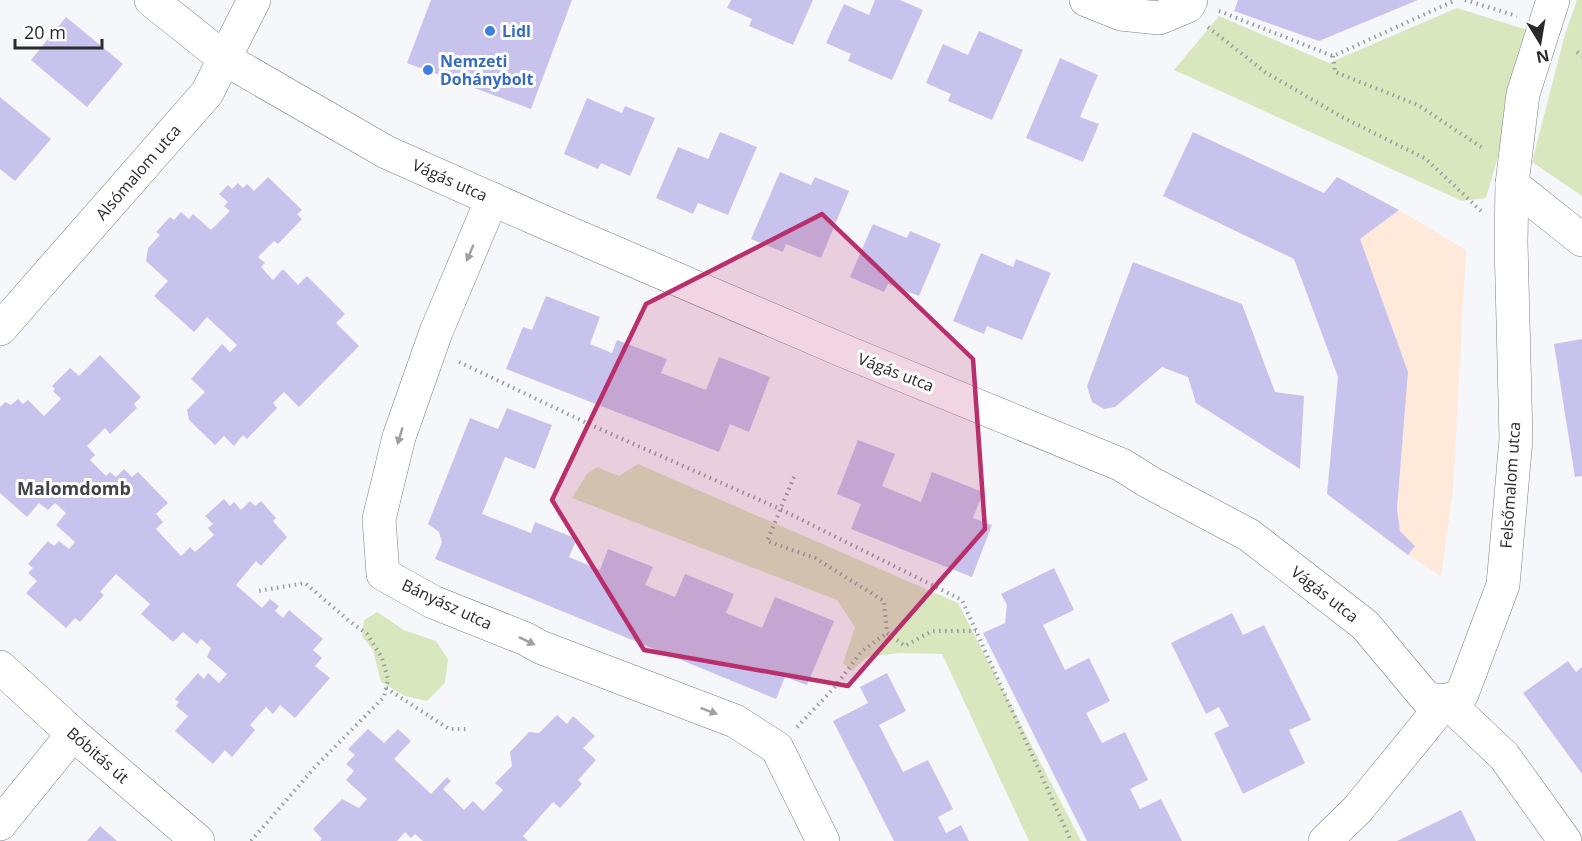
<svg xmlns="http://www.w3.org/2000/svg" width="1582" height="841" font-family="'Open Sans',sans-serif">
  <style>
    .education { fill: #fee9db }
    .green { fill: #d9e7bf }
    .building { fill: #c8c3ec }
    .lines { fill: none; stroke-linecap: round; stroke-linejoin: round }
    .minor-casing { stroke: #7e7f82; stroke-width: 34 }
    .path { stroke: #9a9b9e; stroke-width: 4; stroke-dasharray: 1.5 4.5; stroke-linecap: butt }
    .minor { stroke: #fff; stroke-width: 33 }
    .oneway { fill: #9f9fa0 }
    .marked { fill: #b92f6c; fill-opacity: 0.2; stroke: #b92f6c; stroke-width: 4.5; stroke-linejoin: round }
    .shop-dot { fill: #3f7fe0; stroke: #fff; stroke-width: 2 }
    .labels { text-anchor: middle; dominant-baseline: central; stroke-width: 6; stroke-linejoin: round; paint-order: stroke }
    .shop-label { font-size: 16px; font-weight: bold; fill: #366cbe; stroke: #fff; text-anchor: start }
    .street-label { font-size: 16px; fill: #2a2a2c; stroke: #fff }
    .neighbourhood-label { font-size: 18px; font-weight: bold; fill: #424345; stroke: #fff }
  </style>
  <rect width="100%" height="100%" fill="#f6f7fb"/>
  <!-- education -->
  <polygon class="education" points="1399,210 1466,250 1453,490 1441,576 1408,555 1415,546 1400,531 1397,509 1408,372 1360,239"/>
  <!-- green -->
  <g class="green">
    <polygon points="1577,0 1582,0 1582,196 1532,162 1565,34"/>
    <polygon points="1457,8 1534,32 1486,198 1462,201 1174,70 1219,16 1329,63"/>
    <polygon points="638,464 958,603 1081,841 1029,841 942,654 900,653 867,657 852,671 843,663 855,627 837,600 572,498 587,474 597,467 619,476"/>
    <polygon points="377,612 404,630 436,641 448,659 445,683 427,701 405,696 381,682 373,650 362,636 364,620"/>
  </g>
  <!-- building -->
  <g class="building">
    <polygon points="431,0 572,0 531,109 407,63"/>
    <polygon points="731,0 813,0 793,45 749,26 752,19 727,8"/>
    <polygon points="875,0 900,0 923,10 892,80 848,61 851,54 826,43 844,4 869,15"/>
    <polygon points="1238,0 1418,0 1319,41 1234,11"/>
    <polygon points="66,17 123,64 87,107 31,60"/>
    <polygon points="979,31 1023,50 992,120 948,101 951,94 926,83 943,44 968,55"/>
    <polygon points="1060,58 1098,75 1080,117 1099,124 1083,162 1026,138"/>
    <polygon points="0,97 51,139 15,181 0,169"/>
    <polygon points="587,98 622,113 625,106 655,118 630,176 601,163 598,169 564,154"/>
    <polygon points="720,132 757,147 728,215 698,203 693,214 656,198 678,147 708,159"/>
    <polygon points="1193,132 1324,193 1337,177 1399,210 1360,239 1408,372 1397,509 1400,531 1415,546 1408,555 1327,494 1338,377 1294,259 1163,196"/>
    <polygon points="780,172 811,185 815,177 849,191 821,258 786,244 783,252 751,239"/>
    <polygon points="268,177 302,210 297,214 302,219 278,244 274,241 258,257 265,263 261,267 273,280 283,269 298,285 307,276 345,314 336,323 359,346 299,407 284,392 273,403 277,408 247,439 243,435 234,446 224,436 215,445 189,420 187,410 205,392 191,379 222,344 230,352 237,345 207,317 194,332 154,296 168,281 146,261 148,248 160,235 156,232 170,217 174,220 181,212 189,219 193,214 211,230 230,211 224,206 228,202 219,194 228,185 232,189 238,183 243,188 247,184 254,191"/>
    <polygon points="873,224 907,238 910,231 941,244 919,296 888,284 884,292 850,277"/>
    <polygon points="981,253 1013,267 1016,259 1051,273 1022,340 987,326 984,334 953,321"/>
    <polygon points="1133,262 1242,304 1275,392 1304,396 1300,469 1196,403 1188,377 1162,367 1115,407 1104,409 1092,402 1087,386"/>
    <polygon points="546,296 600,317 590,344 612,353 617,340 667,359 661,373 706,390 719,357 770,377 749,432 730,424 719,452 506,369 523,327 532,330"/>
    <polygon points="1582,339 1582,476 1575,477 1554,344"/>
    <polygon points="100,355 141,397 134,404 137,408 110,434 105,428 87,446 95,455 90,460 106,476 110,472 116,477 124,469 132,477 138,472 168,503 156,514 163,522 156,529 181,556 190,547 195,552 214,535 208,528 213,524 205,516 224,499 230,506 234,502 241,510 250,501 255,506 261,501 276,518 273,521 287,537 261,566 256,561 236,585 262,608 270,599 279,606 275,611 283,618 289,610 323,639 313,650 322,658 315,666 330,678 295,718 280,705 273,714 266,707 250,725 255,730 232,757 225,750 213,764 175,731 188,716 176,706 179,702 175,699 198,673 204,679 208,673 219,683 227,674 207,657 211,648 201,639 197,644 183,632 173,642 141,614 150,604 116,574 100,592 104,595 80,622 75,618 66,628 26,593 37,581 28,573 33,568 28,564 48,541 54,546 59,541 69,549 75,542 56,525 66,513 55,503 48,510 39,503 27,517 0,493 0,407 5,402 11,405 18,399 23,404 28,400 44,416 61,399 53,391 55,389 52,386 70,368 79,376"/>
    <polygon points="507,408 552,425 535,469 505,457 482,514 531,533 535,522 577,539 569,557 600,570 608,549 653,567 645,585 675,597 685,574 734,594 726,613 762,628 775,597 834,621 807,685 785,677 776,699 435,559 442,542 439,532 428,524 470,418 498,429"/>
    <polygon points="858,440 895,454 882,486 921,502 932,472 983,492 973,518 992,525 972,577 851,529 861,504 837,494"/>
    <polygon points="1054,568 1074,610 1043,625 1065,670 1089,658 1110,701 1086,713 1102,743 1125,732 1148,780 1130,789 1140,809 1161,799 1182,841 1087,841 983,633 1005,623 1007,605 1001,594"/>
    <polygon points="1232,613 1243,635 1264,625 1311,720 1289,730 1305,763 1243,794 1214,733 1229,726 1219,707 1206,714 1171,643"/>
    <polygon points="1568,661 1576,672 1582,667 1582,774 1523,693"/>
    <polygon points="887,673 906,711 879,725 903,772 928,760 953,809 938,817 946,833 961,825 969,841 894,841 833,721 868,703 860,687"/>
    <polygon points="557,715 567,724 573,716 595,736 583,748 596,760 578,780 582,784 560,808 553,802 523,836 528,841 423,841 415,834 411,838 405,832 397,841 320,841 322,839 313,829 342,799 359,808 367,799 346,780 354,771 346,764 355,755 348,749 368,729 384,743 398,729 411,741 394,759 431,794 447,777 451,781 443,789 464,810 473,801 483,811 503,790 495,783 512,766 510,752 529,732 539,733"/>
    <polygon points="1461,810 1476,841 1397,841"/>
    <polygon points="100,826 117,841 87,841"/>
  </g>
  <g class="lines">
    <!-- minor casing -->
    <g class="minor-casing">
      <g id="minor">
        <polyline points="151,0 225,59 386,152 539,220 844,351 1122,465 1149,482 1249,535 1365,625 1427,699 1446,701 1504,756 1565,841"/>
        <polyline points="1086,0 1121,14 1159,18 1188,6 1191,0"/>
        <polyline points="1512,184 1582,240"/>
        <polyline points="492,199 436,332 399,437 379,519 383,574 433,602 526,639 540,647 735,721 777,748 823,841"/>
        <polyline points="0,329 207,93 254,0"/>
        <polyline points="0,667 73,734 198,841"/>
        <polyline points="0,824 73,734"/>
        <polyline points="1325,841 1357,810 1446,701 1462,694 1503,585 1516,439 1511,242 1512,184 1523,94 1553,0"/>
      </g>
    </g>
    <!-- path -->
    <g class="path">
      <polyline points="1465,0 1517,16"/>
      <polyline points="1219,11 1333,56 1456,0"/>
      <polyline points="1208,27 1265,72 1342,117 1426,159 1481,211"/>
      <polyline points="1577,52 1582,56"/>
      <polyline points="1333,56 1335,72 1418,105 1484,149"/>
      <polyline points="459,362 591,425 780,509 962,600 1071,841"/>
      <polyline points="794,477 767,541 815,558 884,601 887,633 905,646 932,631 976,631"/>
      <polyline points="386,688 449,729 467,729"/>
      <polyline points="797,727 834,688 862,651 887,633"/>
      <polyline points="251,841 314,768 384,697 388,679 382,658 367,634 348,620 305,583 258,591"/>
    </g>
    <!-- minor -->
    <use href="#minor" class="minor"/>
  </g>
  <!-- one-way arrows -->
  <defs><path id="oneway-solid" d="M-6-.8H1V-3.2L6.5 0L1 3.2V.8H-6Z" transform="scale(1.5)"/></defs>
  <g class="oneway">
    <use href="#oneway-solid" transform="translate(470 253) rotate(113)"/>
    <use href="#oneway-solid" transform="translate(400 436) rotate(107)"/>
    <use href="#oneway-solid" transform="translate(527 641) rotate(26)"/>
    <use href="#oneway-solid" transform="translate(709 711) rotate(20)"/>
  </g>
  <!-- marked area -->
  <path class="marked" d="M 822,214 L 973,359 L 985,529 L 848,686 L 644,650 L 552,500 L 646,304 Z"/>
  <!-- markers -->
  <g class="shop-dot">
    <circle cx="490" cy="31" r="6"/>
    <circle cx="428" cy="70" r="6"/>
  </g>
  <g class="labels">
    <!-- shop labels -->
    <g class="shop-label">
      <text x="502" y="31">Lidl</text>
      <text x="440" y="61">Nemzeti<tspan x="440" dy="18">Dohánybolt</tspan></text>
    </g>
    <!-- street labels -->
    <g class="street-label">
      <text transform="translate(138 172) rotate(-49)">Alsómalom utca</text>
      <text transform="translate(450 180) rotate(24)">Vágás utca</text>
      <text transform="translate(896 372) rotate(21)">Vágás utca</text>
      <text transform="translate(1510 485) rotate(-86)">Felsőmalom utca</text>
      <text transform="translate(1325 594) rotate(38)">Vágás utca</text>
      <text transform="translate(447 604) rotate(25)">Bányász utca</text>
      <text transform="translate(98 755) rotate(41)">Bóbitás út</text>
    </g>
    <!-- neighbourhood labels -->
    <g class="neighbourhood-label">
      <text x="74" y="488">Malomdomb</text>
    </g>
  </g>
  <!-- north arrow -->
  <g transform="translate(1540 42) rotate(169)" stroke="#ffffff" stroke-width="4.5" paint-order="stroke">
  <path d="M0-4.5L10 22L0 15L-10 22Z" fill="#2a2a2c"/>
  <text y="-9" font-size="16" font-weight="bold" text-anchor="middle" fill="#2a2a2c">N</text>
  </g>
  <!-- scale -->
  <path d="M15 39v9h87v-9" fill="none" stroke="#2a2a2c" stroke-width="3"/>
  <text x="24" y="39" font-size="18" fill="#2a2a2c" stroke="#ffffff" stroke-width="4.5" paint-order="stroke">20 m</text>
</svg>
